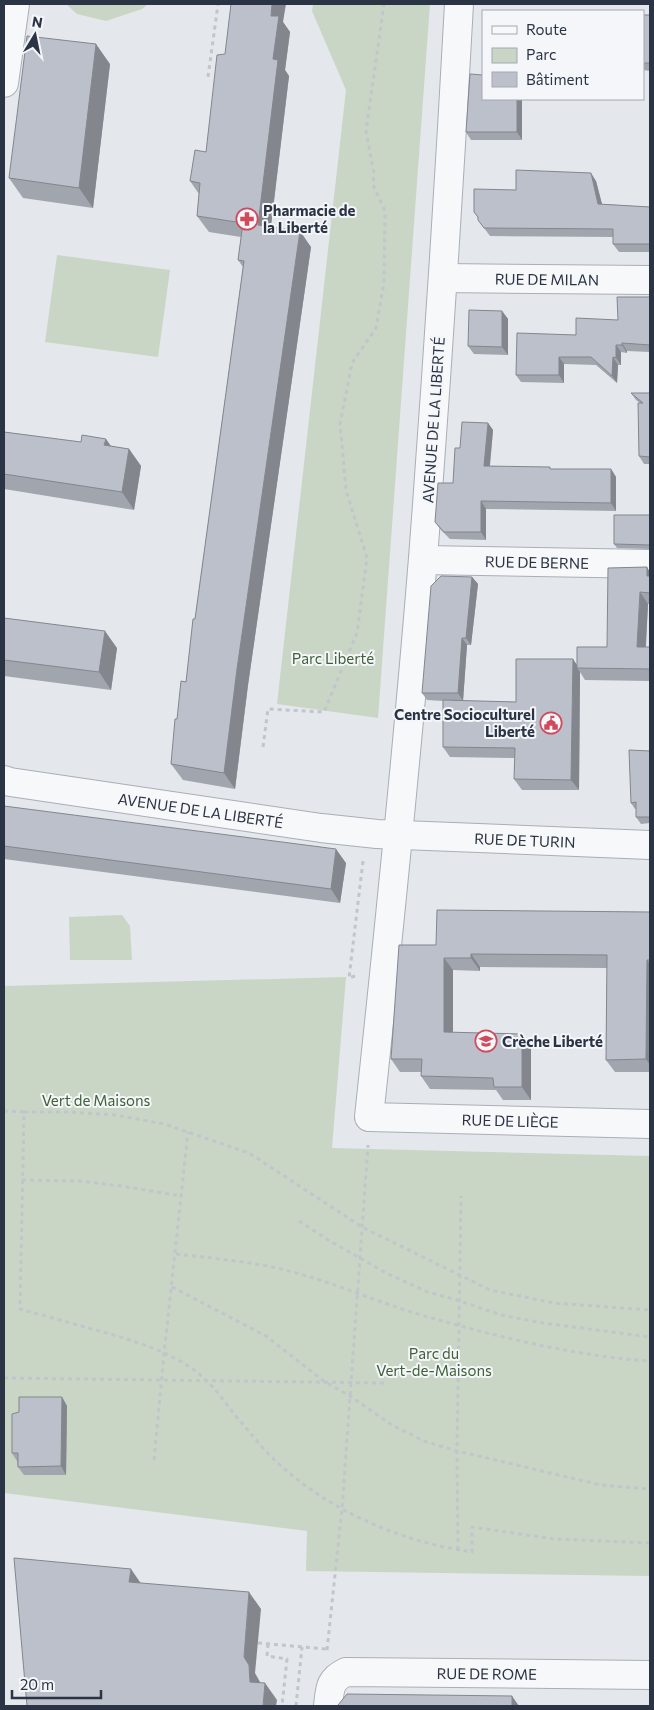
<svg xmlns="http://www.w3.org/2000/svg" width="654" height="1710" font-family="Commissioner,sans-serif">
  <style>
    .green { fill: #c9d6c5 }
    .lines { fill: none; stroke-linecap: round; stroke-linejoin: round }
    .minor-casing { stroke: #a9aeb7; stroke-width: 30 }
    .path { stroke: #c2c5cb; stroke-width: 3; stroke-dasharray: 4 4; stroke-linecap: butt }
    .minor { stroke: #f7f8fa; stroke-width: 28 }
    .wall { fill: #a1a5ae }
    .shaded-wall { fill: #83868d }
    .building { fill: #bbc0ca; stroke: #83868d }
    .labels { text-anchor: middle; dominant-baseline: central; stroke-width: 4; stroke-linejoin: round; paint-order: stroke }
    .poi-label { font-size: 15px; font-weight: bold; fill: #2b3445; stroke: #f4f6f9; text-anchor: start }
    .street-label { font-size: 15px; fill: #2b3445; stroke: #f4f6f9 }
    .park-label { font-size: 15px; fill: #3f6138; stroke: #f4f6f9 }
  </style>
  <rect width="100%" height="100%" fill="#e4e7ec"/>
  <!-- green -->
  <g class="green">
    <polygon points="66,4 148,4 142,9 106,21 77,14"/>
    <polygon points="313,4 430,4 378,718 277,704 346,90 312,11"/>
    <polygon points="57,255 170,270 158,357 45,342"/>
    <polygon points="122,915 130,926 132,960 70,960 69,917"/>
    <polygon points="346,977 332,1148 650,1156 650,1576 306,1571 307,1531 4,1493 4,986"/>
  </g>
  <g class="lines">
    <!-- minor casing -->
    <g class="minor-casing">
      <g id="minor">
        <path id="s1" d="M 459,4 C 449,189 437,374 423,558 C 408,745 389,931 369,1117 L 650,1124"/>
        <polyline points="4,83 15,4"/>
        <path id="s2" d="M 443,278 L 650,280"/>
        <path id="s3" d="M 423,560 L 650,564"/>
        <path id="s4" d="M 4,780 L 10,782 L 321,828 L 377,834 L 650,845"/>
        <path id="s5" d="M 328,1706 C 330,1689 329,1680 346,1672 L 650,1675"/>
      </g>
    </g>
    <!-- path -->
    <g class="path">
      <polyline points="208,77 218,4"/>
      <polyline points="263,747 268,709 324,712 357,633 367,558 346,490 340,424 352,363 376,328 384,283 385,211 373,185 374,173 366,131 384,4"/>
      <polyline points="355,976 349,978 363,861"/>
      <path d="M 4,1111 L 24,1112 L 20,1309 C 45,1316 71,1323 96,1330 C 128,1339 160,1348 188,1366 C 208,1378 221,1397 235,1415 C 244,1426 253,1436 262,1447 C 315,1505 395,1541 472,1552 L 472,1527 L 554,1539 L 650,1543"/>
      <polyline points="24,1112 68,1112 116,1115 164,1124 249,1153 362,1227 490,1290 554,1303 650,1310"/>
      <polyline points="22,1180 79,1181 121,1186 181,1196"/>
      <polyline points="299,1221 328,1240 360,1258 388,1274 428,1292 460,1301 501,1315 543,1323 650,1337"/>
      <path d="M 176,1254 C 211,1258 246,1261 281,1269 C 328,1280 374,1301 421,1315 C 495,1336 573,1356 650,1361"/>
      <polyline points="172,1287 266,1336 325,1382 350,1396 392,1425 424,1441 457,1451 601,1485 650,1489"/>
      <polyline points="4,1378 384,1383"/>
      <polyline points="154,1460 164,1354 188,1132"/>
      <polyline points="458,1550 457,1451 461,1196"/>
      <polyline points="258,1643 326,1649"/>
      <polyline points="268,1644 267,1656 287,1659 282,1706"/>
      <polyline points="327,1650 342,1509 368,1145"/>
      <polyline points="296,1706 302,1647"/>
    </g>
    <!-- minor -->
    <use href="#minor" class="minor"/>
  </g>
  <!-- wall -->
  <g class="wall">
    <polygon points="643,15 650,15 650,71 643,70"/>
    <polygon points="283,22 290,32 285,70 289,76 271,227 311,247 248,685 235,789 183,780 171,764 177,719 186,682 195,619 243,267 238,260 241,237 209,232 197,216 199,194 190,181 206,152 225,54"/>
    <polygon points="110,64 93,208 23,198 9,178"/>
    <polygon points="522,99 522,140 471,140 466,132"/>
    <polygon points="596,181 602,204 650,207 650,252 619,252 613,244 613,237 490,236 478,220 478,218 474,212 516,190"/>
    <polygon points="650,297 650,352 627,351 627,353 621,352 621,365 618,365 617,383 596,365 564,364 564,383 521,382 516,375 576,335 618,320"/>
    <polygon points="502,311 508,319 508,355 474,354 468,346"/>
    <polygon points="631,393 650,393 650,464 644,464 639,456 640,403 636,400"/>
    <polygon points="488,423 493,430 490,466 551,469 611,469 616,477 616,511 486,509 486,540 450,539 441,530 435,522 453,483 460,448"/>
    <polygon points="4,432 129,449 141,466 134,510 4,489"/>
    <polygon points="650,515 650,549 617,548 614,544"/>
    <polygon points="650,572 650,604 648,604 646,647 650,647 650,681 585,680 580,672 579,790 522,790 514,779 515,758 450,757 443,747 443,701 427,700 422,693 472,577 478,584 471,645 467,645 463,701 516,702 607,647"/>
    <polygon points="4,618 117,648 111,690 4,676"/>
    <polygon points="650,751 650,823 641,824 636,817 636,809 635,809 631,803"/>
    <polygon points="4,806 346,863 340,903 4,859"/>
    <polygon points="650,912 650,1072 615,1072 606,1060 607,968 480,967 480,971 453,970 453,1033 531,1047 531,1100 503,1100 496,1090 430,1089 421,1076 421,1072 400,1072 391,1059 436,945"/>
    <polygon points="62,1397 67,1406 66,1475 24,1475 18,1467 17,1461 12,1453"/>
  </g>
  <!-- shaded-wall -->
  <g class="shaded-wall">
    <polygon points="272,4 286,4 283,22 290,32 285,70 289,76 269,241 258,225 273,59 271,16"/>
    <polygon points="96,44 110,64 93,208 79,188"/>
    <polygon points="517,99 522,99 522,140 517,132"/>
    <polygon points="591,173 596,181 604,212 598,204"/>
    <polygon points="300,231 311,247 248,685 235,789 224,773 237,669"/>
    <polygon points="502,311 508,319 508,355 502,347"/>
    <polygon points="622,343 627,351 627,353 622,345"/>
    <polygon points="616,345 621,352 621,365 616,358"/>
    <polygon points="559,357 564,364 564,383 559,375"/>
    <polygon points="613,357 618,365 617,383 612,376"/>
    <polygon points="488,423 493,430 489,473 484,466"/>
    <polygon points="106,439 118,456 104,445"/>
    <polygon points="129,449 141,466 134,510 122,492"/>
    <polygon points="611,469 616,477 616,511 611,503"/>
    <polygon points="481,501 486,509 486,540 481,532"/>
    <polygon points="647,567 650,572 650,580 647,576"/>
    <polygon points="472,577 478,584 471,645 466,638"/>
    <polygon points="640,592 648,604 645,658 637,647"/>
    <polygon points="105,631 117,648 111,690 99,672"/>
    <polygon points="462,638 467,645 463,701 458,693"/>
    <polygon points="573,659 579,668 577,668 580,672 579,790 571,780"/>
    <polygon points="336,849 346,863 340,903 331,889"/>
    <polygon points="471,954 480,967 480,971 471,958"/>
    <polygon points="444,958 453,970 453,1045 444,1032"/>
    <polygon points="647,960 650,964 650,1065 646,1059"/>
    <polygon points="522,1034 531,1047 531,1100 522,1087"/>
    <polygon points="62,1397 67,1406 66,1475 61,1466"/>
    <polygon points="131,1569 142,1585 129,1582"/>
    <polygon points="249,1592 261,1609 255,1673 260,1682 261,1699 250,1682 244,1657"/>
    <polygon points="265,1683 277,1700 276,1706 263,1706"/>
    <polygon points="512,1696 519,1706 512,1706"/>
  </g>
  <!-- building -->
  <g class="building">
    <polygon points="231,4 272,4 271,16 279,16 273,59 278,60 258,225 300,231 237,669 224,773 171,764 175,719 177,719 181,681 186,682 193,619 195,619 244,261 238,260 243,223 197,216 200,183 190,181 195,150 206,152 217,55 225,54"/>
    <rect x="643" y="15" width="7" height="48"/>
    <polygon points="27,36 96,44 79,188 9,178"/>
    <polygon points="470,74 483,75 483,99 517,99 517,132 466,132"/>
    <polygon points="516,170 591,173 598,204 650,207 650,244 613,244 613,229 484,228 478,220 478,217 474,212 474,189 516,190"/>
    <polygon points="617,297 650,297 650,345 622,343 622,345 616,345 616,358 613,357 612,376 591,357 559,357 559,375 516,375 517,333 576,335 576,318 618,320"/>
    <polygon points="469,310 502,311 502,347 468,346"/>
    <polygon points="631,393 650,393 650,457 639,456 638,403 643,403"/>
    <polygon points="462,422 488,423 484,466 550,467 550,469 611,469 611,503 481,501 481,532 444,532 435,522 438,483 453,483 455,448 460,448"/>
    <polygon points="4,432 81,442 82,435 106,439 104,445 129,449 122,492 4,474"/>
    <polygon points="614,515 650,515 650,545 614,544"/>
    <polygon points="647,567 647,576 650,576 650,593 640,592 637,647 650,647 650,669 577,668 577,647 607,647 608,568"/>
    <polygon points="441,576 472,577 466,638 462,638 458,693 422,693 431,586"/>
    <polygon points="4,618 105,631 99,672 4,660"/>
    <polygon points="516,659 573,659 571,780 514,779 515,748 443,747 443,700 516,702"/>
    <polygon points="629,750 650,751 650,817 636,817 636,802 631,803"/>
    <polygon points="4,806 336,849 331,889 4,846"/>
    <polygon points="437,910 650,912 650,960 647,960 646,1059 606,1060 607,955 471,954 471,958 444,958 444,1032 522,1034 522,1087 494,1087 493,1078 421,1076 422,1059 391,1059 399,945 436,945"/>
    <polygon points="19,1397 62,1397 61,1466 18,1467 18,1453 12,1453 12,1414 19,1412"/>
    <polygon points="14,1558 131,1569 129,1582 249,1592 244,1657 249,1665 250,1682 265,1683 263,1706 27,1706"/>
    <polygon points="347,1694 512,1696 512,1706 338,1706 338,1705"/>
  </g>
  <!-- icons -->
  <defs>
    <g id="pharmacy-ring" transform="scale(1.125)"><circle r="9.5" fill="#f4f6f9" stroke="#d1495b" stroke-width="1.5"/><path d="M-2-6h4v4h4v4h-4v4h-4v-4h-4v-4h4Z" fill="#d1495b"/></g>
    <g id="civic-ring" transform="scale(1.125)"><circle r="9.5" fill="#f4f6f9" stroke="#d1495b" stroke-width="1.5"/><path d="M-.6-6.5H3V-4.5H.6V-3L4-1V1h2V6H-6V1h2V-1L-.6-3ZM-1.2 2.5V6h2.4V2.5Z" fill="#d1495b"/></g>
    <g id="school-ring" transform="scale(1.125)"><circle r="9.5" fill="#f4f6f9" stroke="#d1495b" stroke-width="1.5"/><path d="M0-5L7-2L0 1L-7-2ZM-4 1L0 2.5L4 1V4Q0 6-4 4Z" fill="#d1495b"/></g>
  </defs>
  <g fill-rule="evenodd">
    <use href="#pharmacy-ring" x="247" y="219"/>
    <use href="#civic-ring" x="551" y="723"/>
    <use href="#school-ring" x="486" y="1041"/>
  </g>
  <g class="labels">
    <!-- poi labels -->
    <g class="poi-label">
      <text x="263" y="210">Pharmacie de<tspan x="263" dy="17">la Liberté</tspan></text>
      <text x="535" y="714" text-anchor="end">Centre Socioculturel<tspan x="535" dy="17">Liberté</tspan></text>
      <text x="502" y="1041">Crèche Liberté</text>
    </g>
    <!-- street labels -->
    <g class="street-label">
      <text stroke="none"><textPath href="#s2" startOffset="104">RUE DE MILAN</textPath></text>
      <text transform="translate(433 420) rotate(-86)">AVENUE DE LA LIBERTÉ</text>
      <text stroke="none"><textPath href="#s3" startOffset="114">RUE DE BERNE</textPath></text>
      <text stroke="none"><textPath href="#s4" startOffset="199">AVENUE DE LA LIBERTÉ</textPath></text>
      <text stroke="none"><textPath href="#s4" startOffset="525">RUE DE TURIN</textPath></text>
      <text stroke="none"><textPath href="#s1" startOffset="1258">RUE DE LIÈGE</textPath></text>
      <text stroke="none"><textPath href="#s5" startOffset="182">RUE DE ROME</textPath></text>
    </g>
    <!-- park labels -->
    <g class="park-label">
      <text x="333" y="658">Parc Liberté</text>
      <text x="96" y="1100">Vert de Maisons</text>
      <text x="434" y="1353">Parc du<tspan x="434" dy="17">Vert-de-Maisons</tspan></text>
    </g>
  </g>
  <!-- border -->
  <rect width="654" height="1710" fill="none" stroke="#2b3445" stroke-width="10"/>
  <!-- legend -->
  <rect x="482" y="10" width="162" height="90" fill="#f4f6f9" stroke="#a4a8b1"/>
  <rect x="492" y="26" width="25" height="8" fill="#f7f8fa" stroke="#a4a8b1"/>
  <text x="526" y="35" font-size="15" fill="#2b3445">Route</text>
  <rect x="492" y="48" width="25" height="15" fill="#c9d6c5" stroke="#a4a8b1"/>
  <text x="526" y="60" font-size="15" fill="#2b3445">Parc</text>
  <rect x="492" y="72" width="25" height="15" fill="#bbc0ca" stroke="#a4a8b1"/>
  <text x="526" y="85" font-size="15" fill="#2b3445">Bâtiment</text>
  <!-- north arrow -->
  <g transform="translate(35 35) rotate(10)" stroke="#f4f6f9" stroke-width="4" paint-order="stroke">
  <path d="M0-4L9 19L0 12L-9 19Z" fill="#2b3445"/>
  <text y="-8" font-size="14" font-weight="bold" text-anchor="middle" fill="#2b3445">N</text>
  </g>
  <!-- scale -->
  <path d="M12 1690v8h89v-8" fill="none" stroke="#2b3445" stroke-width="2.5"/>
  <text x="20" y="1690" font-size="15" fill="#2b3445" stroke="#f4f6f9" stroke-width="4" paint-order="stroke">20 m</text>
</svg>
